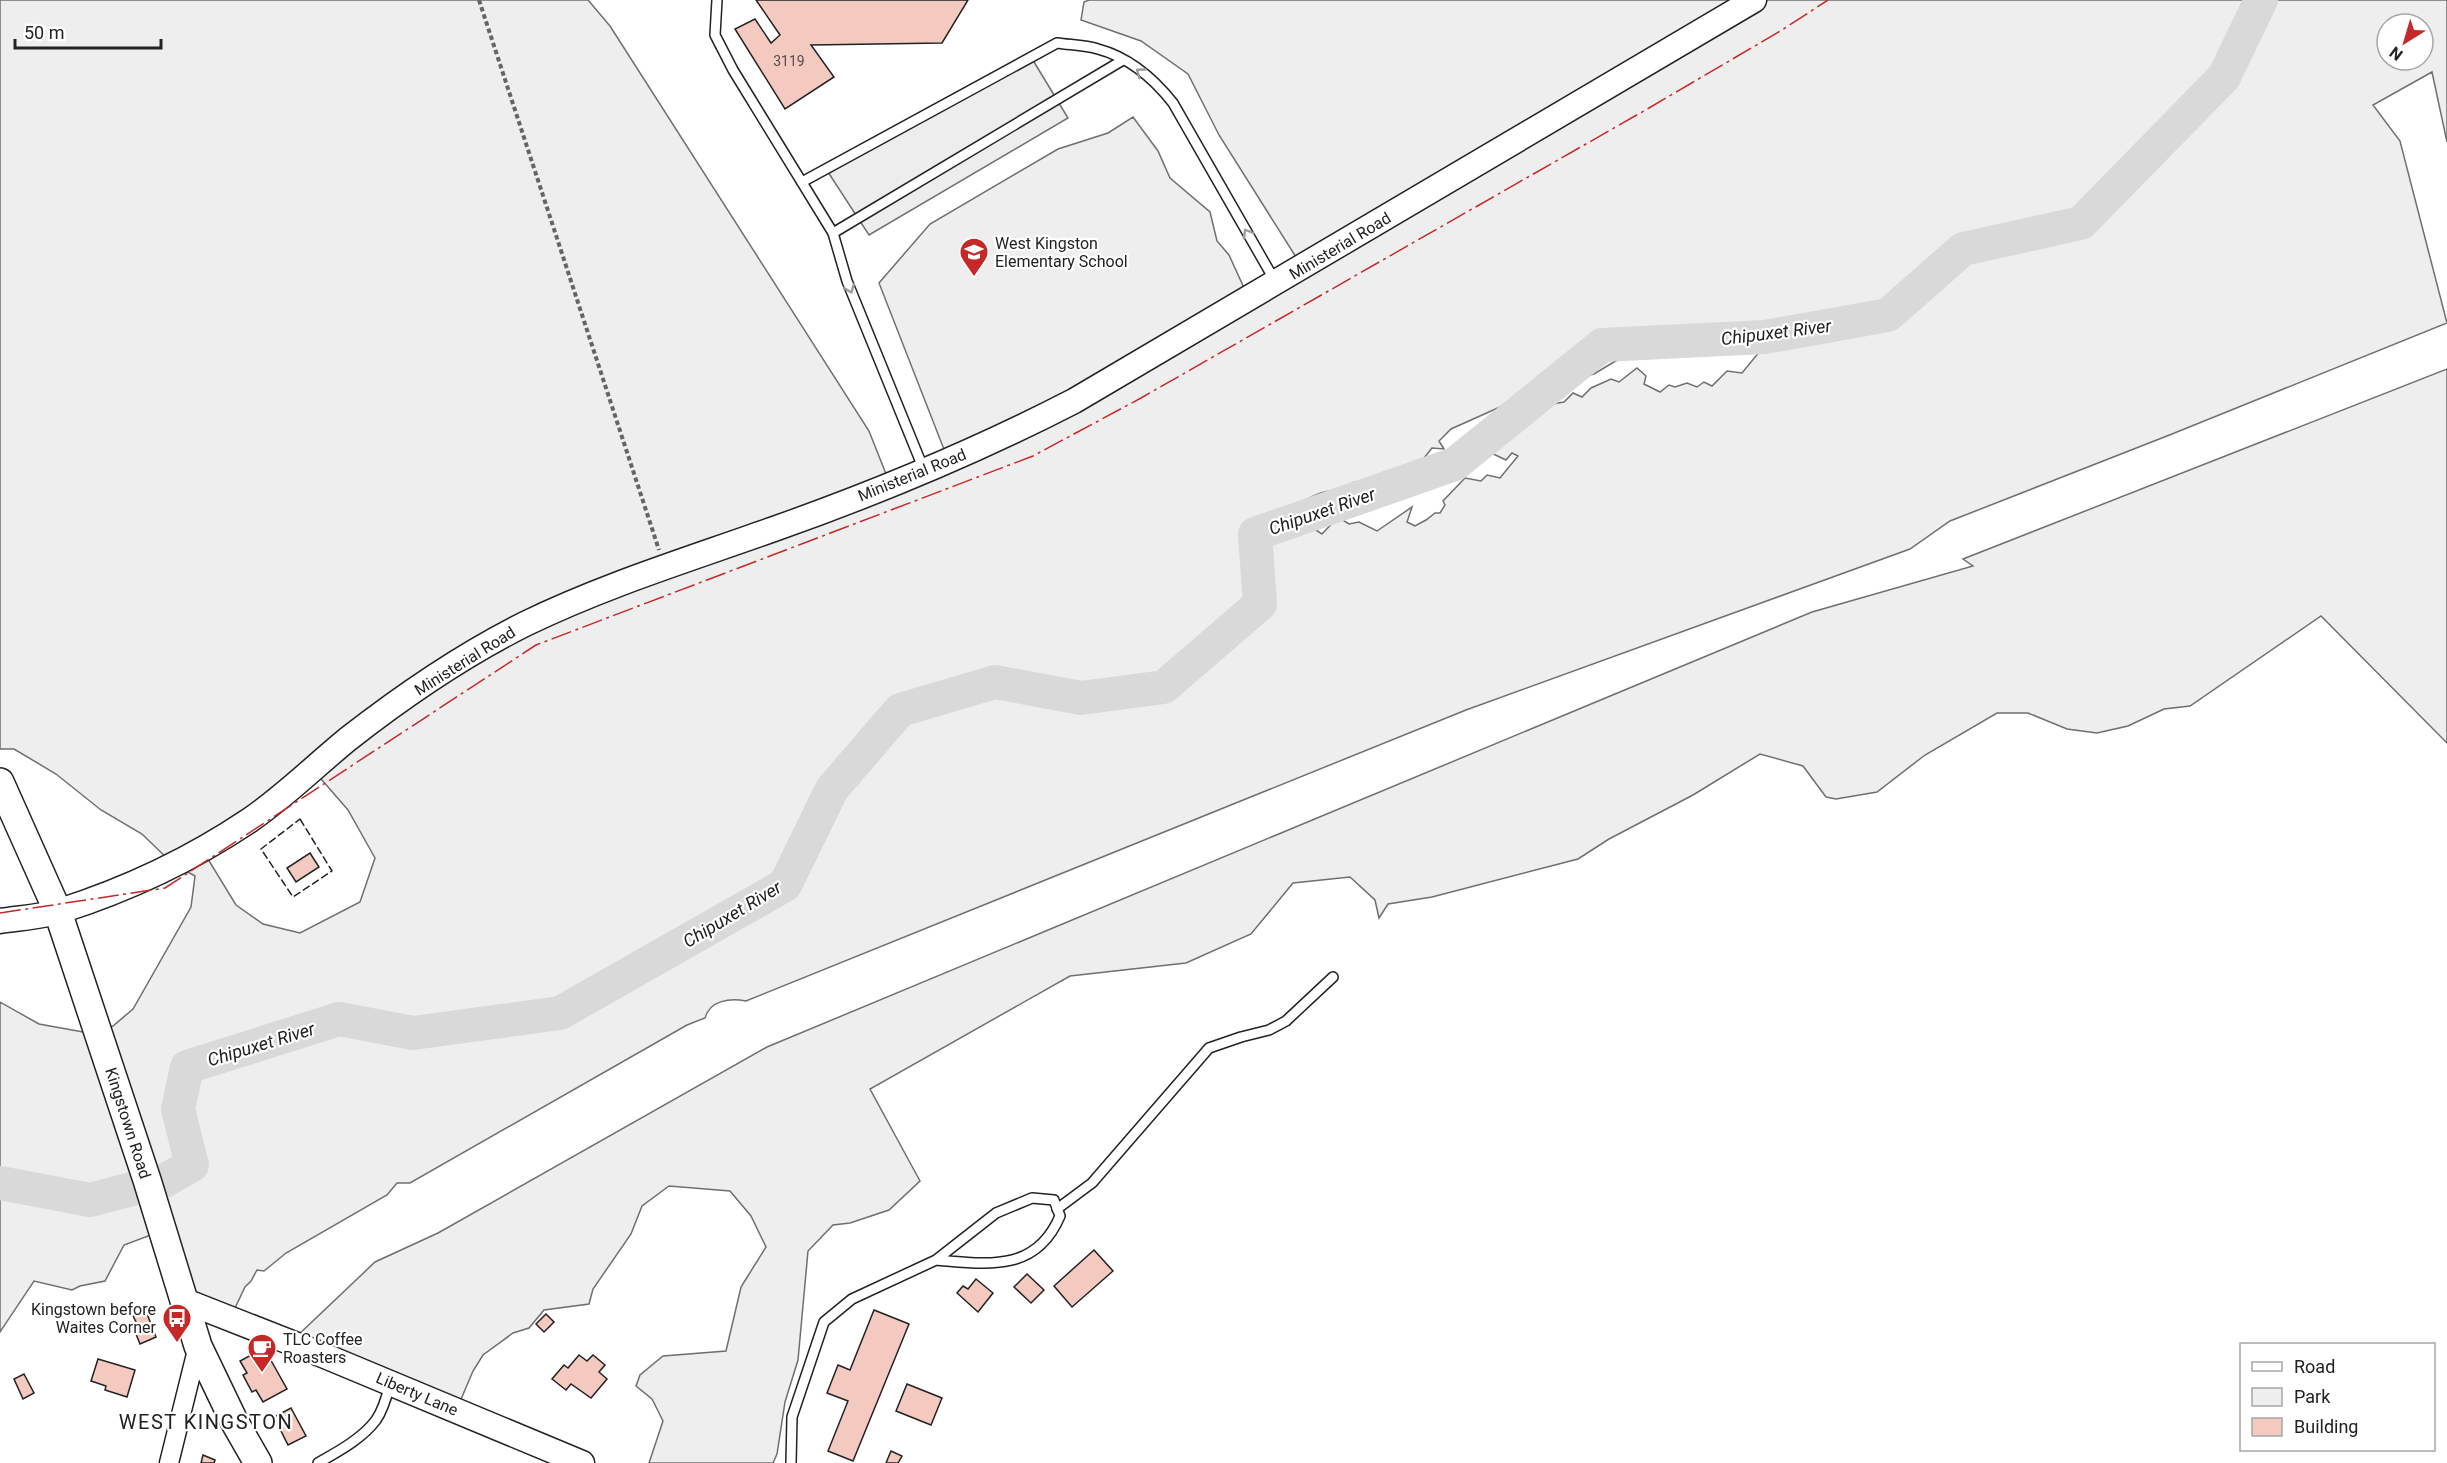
<svg xmlns="http://www.w3.org/2000/svg" width="2447" height="1463" font-family="Roboto,sans-serif">
  <style>
    .green { fill: #eee; stroke: #6f6f6f; stroke-width: 1.5; fill-rule: evenodd }
    .parking { fill: #ededed; stroke: #6f6f6f; stroke-width: 1.5 }
    .lines { fill: none; stroke-linecap: round; stroke-linejoin: round }
    .river { stroke: #d9d9d9; stroke-width: 34 }
    .building { fill: #f3c9c0; stroke: #222; stroke-width: 1.5 }
    .lane-casing { stroke: #222; stroke-width: 12 }
    .street-casing { stroke: #222; stroke-width: 21 }
    .secondary-casing { stroke: #222; stroke-width: 27 }
    .primary-casing { stroke: #222; stroke-width: 30 }
    .path { stroke: #646464; stroke-width: 4; stroke-dasharray: 4.5 3; stroke-linecap: butt }
    .lane { stroke: #fff; stroke-width: 9 }
    .street { stroke: #fff; stroke-width: 18 }
    .secondary { stroke: #fff; stroke-width: 24 }
    .primary { stroke: #fff; stroke-width: 27 }
    .fence { stroke: #222; stroke-width: 1.5; stroke-dasharray: 8 3; stroke-linecap: butt }
    .power { stroke: #c62828; stroke-width: 1.5; stroke-dasharray: 21 4.5 3 4.5; stroke-linecap: butt }
    .oneway { stroke: #9c9c9c }
    .labels { text-anchor: middle; dominant-baseline: central; stroke-width: 4.5; stroke-linejoin: round; paint-order: stroke }
    .number-label { font-size: 14px; fill: #564c4a }
    .poi-label { font-size: 16px; fill: #222; stroke: #fff; text-anchor: start }
    .street-label { font-size: 16px; fill: #222; stroke: #fff }
    .water-label { font-size: 18px; font-style: italic; fill: #222; stroke: #fff }
    .quarter-label { font-size: 20px; letter-spacing: 1.5px; fill: #222; stroke: #fff }
  </style>
  <rect width="100%" height="100%" fill="#fff"/>
  <!-- green -->
  <g class="green">
    <path d="M 0,0 L 588,0 L 610,26 L 869,431 L 890,484 L 947,457 L 879,283 L 930,224 L 1058,149 L 1108,133 L 1133,117 L 1158,151 L 1170,178 L 1210,212 L 1217,241 L 1229,255 L 1249,299 L 1301,265 L 1219,135 L 1188,74 L 1141,41 L 1081,20 L 1084,2 L 1089,0 L 2447,0 L 2447,142 L 2432,72 L 2373,105 L 2400,141 L 2447,323 L 2172,434 L 1950,521 L 1910,549 L 1466,710 L 746,1001 C 730,998 710,1000 705,1018 L 687,1025 L 410,1183 L 397,1183 L 387,1195 L 286,1253 L 264,1271 L 257,1270 L 251,1281 L 245,1287 L 235,1308 L 193,1291 L 164,1230 L 124,1245 L 105,1281 L 80,1286 L 72,1290 L 34,1281 L 0,1332 L 0,1002 L 39,1024 L 94,1034 L 100,1029 L 113,1026 L 133,1009 L 191,907 L 195,876 L 173,864 L 142,834 L 101,810 L 56,774 L 14,749 L 0,749 ZM 2387,24 L 2423,24 L 2423,60 L 2387,60 ZM 1771,327 L 1779,330 L 1783,338 L 1767,353 L 1760,351 L 1742,373 L 1727,371 L 1712,386 L 1704,382 L 1697,387 L 1687,383 L 1675,387 L 1669,385 L 1660,392 L 1644,384 L 1646,376 L 1637,368 L 1619,382 L 1611,379 L 1591,388 L 1582,397 L 1573,393 L 1564,402 L 1552,404 L 1522,426 L 1515,424 L 1489,452 L 1506,460 L 1512,453 L 1518,456 L 1500,478 L 1487,475 L 1481,481 L 1465,478 L 1443,501 L 1445,505 L 1440,513 L 1435,513 L 1426,520 L 1415,526 L 1407,522 L 1412,507 L 1377,531 L 1359,522 L 1349,524 L 1338,517 L 1322,534 L 1302,521 L 1296,526 L 1289,527 L 1282,516 C 1297,504 1322,487 1342,491 L 1354,482 L 1363,483 C 1375,474 1392,476 1406,471 C 1418,467 1425,457 1432,448 L 1444,449 L 1439,441 L 1451,429 L 1538,390 L 1594,374 L 1629,353 L 1676,351 ZM 315,772 L 348,810 L 375,858 L 360,902 L 300,933 L 263,924 L 236,905 L 203,851 Z"/>
    <polygon points="2447,369 2447,743 2321,616 2190,706 2164,709 2128,726 2097,733 2067,729 2028,713 1997,713 1925,755 1877,792 1836,799 1826,797 1803,766 1760,754 1693,795 1609,839 1578,859 1432,897 1388,904 1379,918 1375,900 1350,877 1293,883 1251,934 1186,963 1070,976 870,1089 920,1181 889,1210 850,1223 833,1225 808,1251 798,1360 785,1402 777,1454 773,1463 649,1463 663,1421 652,1399 636,1386 640,1375 663,1356 726,1351 741,1287 766,1247 751,1216 730,1191 669,1186 642,1206 631,1234 593,1289 589,1304 544,1310 529,1328 513,1333 483,1355 473,1371 459,1404 295,1338 375,1262 438,1233 767,1047 1812,612 1973,566 1963,559"/>
  </g>
  <!-- parking -->
  <polygon class="parking" points="1031,57 1068,118 869,235 826,169"/>
  <g class="lines">
    <!-- river -->
    <g class="river">
      <polyline points="164,1181 192,1165 178,1109 187,1067 339,1019 413,1033 560,1013 785,885 832,789 900,710 995,682 1081,698 1164,687 1260,604 1255,534 1455,464 1602,345 1765,337 1888,315 1963,249 2081,223 2224,77 2261,0"/>
      <polyline points="0,1183 90,1200 132,1189"/>
    </g>
  </g>
  <!-- building -->
  <g class="building">
    <polygon points="756,0 968,0 942,43 811,45 834,77 785,109 735,29 755,19 771,43 780,35"/>
    <polygon points="310,853 319,867 296,882 287,868"/>
    <polygon points="1094,1250 1113,1271 1072,1307 1054,1286"/>
    <polygon points="1027,1274 1044,1290 1031,1303 1014,1287"/>
    <polygon points="976,1279 993,1293 978,1312 957,1293 963,1286 968,1289"/>
    <polygon points="874,1310 909,1324 853,1461 828,1451 848,1401 827,1393 838,1365 850,1370"/>
    <polygon points="146,1311 156,1337 140,1344 132,1324 136,1322 133,1316"/>
    <polygon points="546,1314 554,1322 544,1332 536,1324"/>
    <polygon points="264,1348 287,1389 263,1402 256,1390 252,1392 243,1375 247,1373 240,1361"/>
    <polygon points="579,1355 587,1361 593,1355 605,1365 599,1372 607,1379 591,1398 571,1384 566,1390 552,1379 564,1365 568,1368"/>
    <polygon points="98,1359 135,1370 127,1397 105,1390 106,1386 91,1381"/>
    <polygon points="24,1374 34,1393 23,1399 14,1379"/>
    <polygon points="907,1384 942,1398 931,1425 896,1411"/>
    <polygon points="291,1408 306,1436 288,1445 274,1417"/>
    <polygon points="891,1451 902,1456 898,1463 886,1463"/>
    <polygon points="203,1455 215,1460 214,1463 201,1463"/>
  </g>
  <g class="lines">
    <!-- lane casing -->
    <g class="lane-casing">
      <g id="lane">
        <polyline points="717,0 715,35 733,70 833,233 847,281 924,470"/>
        <path d="M 802,182 L 1057,43 C 1070,45 1085,45 1098,49 C 1128,57 1154,79 1173,103 L 1275,281"/>
        <polyline points="833,233 1123,60"/>
        <polyline points="1057,1209 1092,1183 1209,1048 1241,1037 1269,1030 1286,1021 1333,977"/>
        <path d="M 318,1463 C 337,1452 362,1439 376,1420 C 383,1410 387,1396 390,1384"/>
        <path d="M 791,1463 L 792,1417 L 824,1322 L 852,1299 L 936,1260 L 996,1213 L 1032,1198 L 1054,1200 L 1060,1216 C 1036,1273 987,1264 936,1260"/>
      </g>
    </g>
    <!-- street casing -->
    <g class="street-casing">
      <polyline id="street" points="169,1463 198,1346"/>
    </g>
    <!-- secondary casing -->
    <g class="secondary-casing">
      <g id="secondary">
        <path d="M 0,921 C 19,918 41,917 60,911 C 126,890 192,859 250,820 C 285,796 315,766 348,739 C 403,696 463,655 525,624 C 605,585 690,559 774,529 C 876,493 977,451 1074,401 L 1754,0"/>
        <polyline points="185,1301 325,1356 582,1463"/>
      </g>
    </g>
    <!-- primary casing -->
    <g class="primary-casing">
      <polyline id="primary" points="0,782 58,912 147,1180 198,1346 234,1421 258,1463"/>
    </g>
    <!-- path -->
    <polyline class="path" points="479,0 659,550"/>
    <!-- lane -->
    <use href="#lane" class="lane"/>
    <!-- street -->
    <use href="#street" class="street"/>
    <!-- secondary -->
    <use href="#secondary" class="secondary"/>
    <!-- primary -->
    <use href="#primary" class="primary"/>
    <!-- fence -->
    <polygon class="fence" points="300,819 332,871 293,897 261,849"/>
    <!-- power -->
    <polyline class="power" points="0,913 165,888 536,645 1033,456 1141,398 1649,108 1782,30 1828,0"/>
  </g>
  <!-- one-way arrows -->
  <defs><path id="oneway-chevron" d="M-2-3.5L2.5 0L-2 3.5" fill="none" stroke-width="1.6" stroke-linecap="round" stroke-linejoin="round" transform="scale(1.5)"/></defs>
  <g class="oneway">
    <use href="#oneway-chevron" transform="translate(1140 72) rotate(-144)"/>
    <use href="#oneway-chevron" transform="translate(1247 233) rotate(-120)"/>
    <use href="#oneway-chevron" transform="translate(850 289) rotate(69)"/>
  </g>
  <!-- icons -->
  <defs>
    <g id="school-pin" transform="scale(1.5)"><path d="M0 17L-7.5 6A9.5 9.5 0 1 1 7.5 6Z" fill="#c62828" stroke="#fff"/><path d="M0-5L7-2L0 1L-7-2ZM-4 1L0 2.5L4 1V4Q0 6-4 4Z" fill="#fff"/></g>
    <g id="bus-pin" transform="scale(1.5)"><path d="M0 17L-7.5 6A9.5 9.5 0 1 1 7.5 6Z" fill="#c62828" stroke="#fff"/><path d="M-5-6H5V4H4V6H2V4H-2V6H-4V4H-5ZM-3.5-4V0h7V-4ZM-3.5 1.2v1.5H-2V1.2ZM2 1.2v1.5H3.5V1.2Z" fill="#fff"/></g>
    <g id="cafe-pin" transform="scale(1.5)"><path d="M0 17L-7.5 6A9.5 9.5 0 1 1 7.5 6Z" fill="#c62828" stroke="#fff"/><path d="M-5.5-4.5H6V0H3Q3 3.5 0 3.5H-2.5Q-5.5 3.5-5.5 0ZM3-3.2v2h1.7v-2ZM-6 4.5H4V6H-6Z" fill="#fff"/></g>
  </defs>
  <g fill-rule="evenodd">
    <use href="#school-pin" x="974" y="252"/>
    <use href="#bus-pin" x="177" y="1318"/>
    <use href="#cafe-pin" x="262" y="1348"/>
  </g>
  <g class="labels">
    <!-- number labels -->
    <g class="number-label">
      <text x="789" y="61">3119</text>
    </g>
    <!-- poi labels -->
    <g class="poi-label">
      <text x="995" y="243">West Kingston<tspan x="995" dy="18">Elementary School</tspan></text>
      <text x="156" y="1309" text-anchor="end">Kingstown before<tspan x="156" dy="18">Waites Corner</tspan></text>
      <text x="283" y="1339">TLC Coffee<tspan x="283" dy="18">Roasters</tspan></text>
    </g>
    <!-- street labels -->
    <g class="street-label">
      <text transform="translate(1340 246) rotate(-31)">Ministerial Road</text>
      <text transform="translate(912 475) rotate(-22)">Ministerial Road</text>
      <text transform="translate(465 661) rotate(-32)">Ministerial Road</text>
      <text transform="translate(128 1123) rotate(72)">Kingstown Road</text>
      <text transform="translate(417 1394) rotate(23)">Liberty Lane</text>
    </g>
    <!-- water labels -->
    <g class="water-label">
      <text transform="translate(1776 332) rotate(-7)">Chipuxet River</text>
      <text transform="translate(1322 511) rotate(-19)">Chipuxet River</text>
      <text transform="translate(732 914) rotate(-31)">Chipuxet River</text>
      <text transform="translate(261 1044) rotate(-17)">Chipuxet River</text>
    </g>
    <!-- quarter labels -->
    <g class="quarter-label">
      <text x="206" y="1422">WEST KINGSTON</text>
    </g>
  </g>
  <!-- legend -->
  <rect x="2240" y="1343" width="195" height="108" fill="#ffffff" stroke="#a7a7a7" stroke-width="1.5"/>
  <rect x="2252" y="1362" width="30" height="9" fill="#ffffff" stroke="#a7a7a7" stroke-width="1.5"/>
  <text x="2294" y="1373" font-size="18" fill="#222222">Road</text>
  <rect x="2252" y="1388" width="30" height="18" fill="#eeeeee" stroke="#a7a7a7" stroke-width="1.5"/>
  <text x="2294" y="1403" font-size="18" fill="#222222">Park</text>
  <rect x="2252" y="1418" width="30" height="18" fill="#f3c9c0" stroke="#a7a7a7" stroke-width="1.5"/>
  <text x="2294" y="1433" font-size="18" fill="#222222">Building</text>
  <!-- north arrow -->
  <g transform="translate(2405 42) rotate(217)"><circle r="28" fill="#ffffff" stroke="#a7a7a7" stroke-width="1.5"/>
  <path d="M0-4.5L10 22L0 15L-10 22Z" fill="#c62828"/>
  <text y="-9" font-size="16" font-weight="bold" text-anchor="middle" fill="#222222">N</text>
  </g>
  <!-- scale -->
  <path d="M15 39v9h146v-9" fill="none" stroke="#222222" stroke-width="3"/>
  <text x="24" y="39" font-size="18" fill="#222222" stroke="#ffffff" stroke-width="4.5" paint-order="stroke">50 m</text>
</svg>
